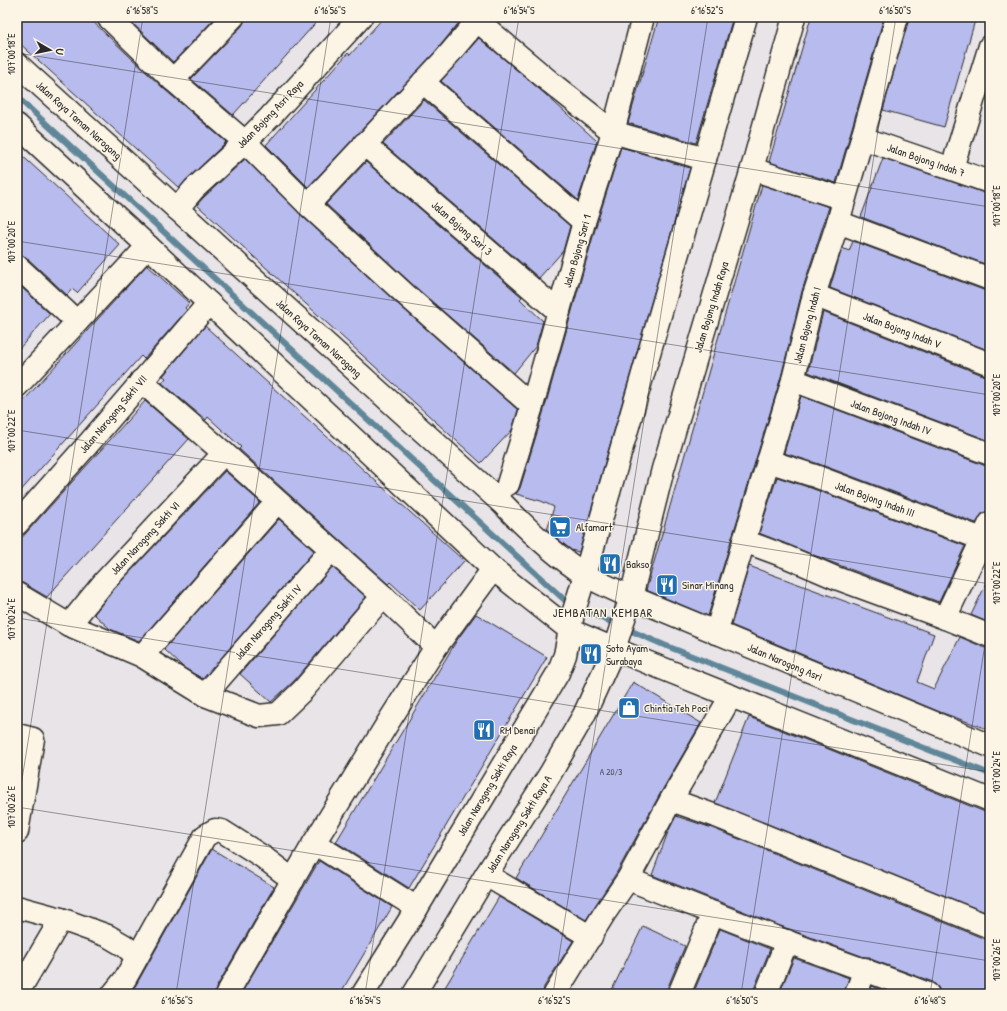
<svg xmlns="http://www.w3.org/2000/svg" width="1007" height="1011" font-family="'Patrick Hand',sans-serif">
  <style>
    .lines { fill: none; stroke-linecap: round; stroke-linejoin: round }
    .stream { stroke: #608799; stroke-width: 6 }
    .building { fill: #b8bbed; stroke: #2b2b2b }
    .minor-casing { stroke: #2b2b2b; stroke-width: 25 }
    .tertiary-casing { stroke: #2b2b2b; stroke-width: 25 }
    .minor { stroke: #fcf5e5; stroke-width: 22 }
    .tertiary { stroke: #fcf5e5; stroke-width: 22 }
    .ticks { fill: none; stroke: #2b2b2b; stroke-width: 1; stroke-opacity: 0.45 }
    .labels { text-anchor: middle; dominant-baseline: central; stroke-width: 3; stroke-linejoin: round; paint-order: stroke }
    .number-label { font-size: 9px; fill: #4e4f5c }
    .street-label { font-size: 11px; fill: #2b2b2b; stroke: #fcf5e5 }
    .poi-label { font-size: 11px; fill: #2b2b2b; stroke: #fcf5e5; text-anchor: start }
    .neighbourhood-label { font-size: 12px; letter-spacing: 1px; fill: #2b2b2b; stroke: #fcf5e5 }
    .neatline { fill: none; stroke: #2b2b2b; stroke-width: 1.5 }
    .ticks-label { font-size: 10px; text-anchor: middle; fill: #2b2b2b }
  </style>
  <rect width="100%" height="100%" fill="#e8e4e7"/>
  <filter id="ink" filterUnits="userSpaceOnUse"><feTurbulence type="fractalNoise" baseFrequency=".025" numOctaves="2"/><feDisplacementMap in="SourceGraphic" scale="8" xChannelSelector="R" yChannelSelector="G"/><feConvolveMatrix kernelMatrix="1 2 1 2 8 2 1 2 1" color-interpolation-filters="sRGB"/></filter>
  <g filter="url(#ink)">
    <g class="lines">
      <!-- stream -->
      <polyline class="stream" points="17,97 569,604 664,645 990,774"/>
    </g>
    <!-- building -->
    <g class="building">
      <polygon points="17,17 88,17 164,89 226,142 179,188 17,41"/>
      <polygon points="129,17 216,17 173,62 127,18"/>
      <polygon points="245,17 321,17 233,115 191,79 242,26 245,20"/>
      <polygon points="384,17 458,17 461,20 435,52 308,187 266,145 348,53 350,55"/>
      <polygon points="659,17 733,17 696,143 628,123"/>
      <polygon points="811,17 884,17 836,183 769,162"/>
      <polygon points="909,17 976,17 944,127 883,110"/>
      <polygon points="479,38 545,94 597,141 578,200 441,81"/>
      <polygon points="424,100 570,226 563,251 539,278 383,144"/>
      <polygon points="621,147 690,168 579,552 571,550 547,530 554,507 541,501 516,494 520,488 544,410 596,226"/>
      <polygon points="17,151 120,245 77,293 72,289 67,295 26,257 17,254"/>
      <polygon points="883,158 990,195 990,266 861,217"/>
      <polygon points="245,159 300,214 398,304 518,410 512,430 481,463 197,205 203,198"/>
      <polygon points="366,162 522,297 520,299 543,321 536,346 514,373 414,286 326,204"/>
      <polygon points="762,185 829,207 802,291 781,377 708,616 646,590"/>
      <polygon points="853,241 986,291 990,291 990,351 830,288 842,248 849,251"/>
      <polygon points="147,265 189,303 185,308 187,310 144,359 141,356 17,495 17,408"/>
      <polygon points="17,283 50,314 17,351"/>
      <polygon points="823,312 985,376 990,376 990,441 808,372"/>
      <polygon points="205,326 464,561 420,610 390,582 388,584 239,449 241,447 208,417 206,420 162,383 166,378 163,376"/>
      <polygon points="801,396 986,466 990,466 990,511 983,513 976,523 819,464 784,453"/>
      <polygon points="145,401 189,439 47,597 23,583 18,582 17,581 17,543"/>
      <polygon points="225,471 260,502 139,641 110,629 94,614 114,589"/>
      <polygon points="777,477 811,488 965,546 939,602 836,564 759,533"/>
      <polygon points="279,519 314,551 203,679 184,668 164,649"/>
      <polygon points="749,566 934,634 917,682 934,689 960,637 985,648 990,648 990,730 940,712 731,625"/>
      <polygon points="332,567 366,597 294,681 271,702 240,674"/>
      <polygon points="990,576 990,623 971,615"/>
      <polygon points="476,614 547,657 409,888 336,842 457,640"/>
      <polygon points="633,682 701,723 660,794 617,872 586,920 516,878"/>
      <polygon points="749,717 985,812 990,812 990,914 715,803"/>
      <polygon points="676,816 712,828 985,939 990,939 990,994 940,994 938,987 933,982 873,960 870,957 864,957 778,925 652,875 668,832"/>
      <polygon points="212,849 274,887 216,988 215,994 129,994 136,985"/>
      <polygon points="319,861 392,907 340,994 241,994"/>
      <polygon points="499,897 573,941 544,987 543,992 542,994 441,994"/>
      <polygon points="643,926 685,946 667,989 667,994 610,994"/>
      <polygon points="720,929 770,949 754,989 754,994 693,994"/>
      <polygon points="794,958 849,978 844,994 779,994"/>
      <polygon points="872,986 884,991 893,994 869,994"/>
    </g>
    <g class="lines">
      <!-- minor casing -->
      <g class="minor-casing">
        <g id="minor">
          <polyline points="108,17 173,80 245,142 308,205 406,295 532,406"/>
          <polyline points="473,17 550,82 613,132 705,159"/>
          <polyline points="173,80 233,17"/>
          <polyline points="423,82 584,222"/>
          <polyline points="862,138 990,182"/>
          <polyline points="364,144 559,312"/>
          <polyline points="952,168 990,46"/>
          <polyline points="752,169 844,199"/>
          <polyline points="308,205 444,60 477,21"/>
          <polyline points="177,209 194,189 245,142 270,117 361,17"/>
          <polyline points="838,222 990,279"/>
          <polyline points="17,266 77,322 17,386"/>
          <polyline points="814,295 990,364"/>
          <polyline points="77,322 148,246"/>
          <polyline points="793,380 990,454"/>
          <polyline points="141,381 224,453 383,596 436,647"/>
          <polyline points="768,461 815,476 982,539"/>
          <polyline points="508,484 532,406 584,222 613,132 643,17"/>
          <polyline points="17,524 89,443 209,303"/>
          <polyline points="744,541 787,557 836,578 945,618 990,636"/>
          <polyline points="585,575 746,17"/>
          <polyline points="17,594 69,625 142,656 205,695 259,716 278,714 303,690 383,596"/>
          <polyline points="631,597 663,469 752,169 794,17"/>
          <polyline points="945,618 990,523"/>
          <polyline points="69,625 105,581 224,453"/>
          <polyline points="716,633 793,380 814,295 838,222 897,17"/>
          <polyline points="142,656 277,502"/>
          <polyline points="205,695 331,550"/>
          <polyline points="17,735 33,739 17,832"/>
          <polyline points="671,800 731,696"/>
          <polyline points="314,843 417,908"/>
          <polyline points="486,875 591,937"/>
          <path d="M 628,879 C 693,905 757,931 823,955 C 858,968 893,980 928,994"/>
          <polyline points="17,907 61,919 108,936 125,946 137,957"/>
          <polyline points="17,994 61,919"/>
          <polyline points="113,994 125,979 205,836 215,830 222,831 263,857 293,880"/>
          <polyline points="227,994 314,843 389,721 436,647 493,569"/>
          <polyline points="555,994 604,914 628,879 671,800 716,816 990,927"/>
          <polyline points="679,994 713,913"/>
          <polyline points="766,994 787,941"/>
          <polyline points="856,994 865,969"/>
        </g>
      </g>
      <!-- tertiary casing -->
      <g class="tertiary-casing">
        <g id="tertiary">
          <path d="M 17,64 L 502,503 C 527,529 553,554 584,574 C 598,583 615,590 631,597 L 990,746"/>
          <polyline points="17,125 148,246 493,569 570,630 614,649 990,800"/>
          <polyline points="363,994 417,908 558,673 565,655 573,614 585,575"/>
          <polyline points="414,994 486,875 550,774 584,715 614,649 631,597"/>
        </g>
      </g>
      <!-- minor -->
      <use href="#minor" class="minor"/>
      <!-- tertiary -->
      <use href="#tertiary" class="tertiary"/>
    </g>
  </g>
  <!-- ticks -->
  <path class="ticks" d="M 980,17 L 990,19M 17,53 L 990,207M 17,241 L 990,395M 17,430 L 990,584M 17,618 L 990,772M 17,807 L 990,961M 17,811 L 143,17M 176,994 L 331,17M 365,994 L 519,17M 553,994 L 708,17M 741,994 L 896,17M 930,994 L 990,612"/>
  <!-- icons -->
  <defs>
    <g id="supermarket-square" transform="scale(1.15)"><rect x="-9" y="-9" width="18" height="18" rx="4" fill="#1f6fb2" stroke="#fcf5e5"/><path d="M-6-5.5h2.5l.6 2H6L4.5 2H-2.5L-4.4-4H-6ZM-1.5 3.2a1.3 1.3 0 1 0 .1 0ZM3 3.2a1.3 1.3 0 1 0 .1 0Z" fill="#fff"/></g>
    <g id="restaurant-square" transform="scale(1.15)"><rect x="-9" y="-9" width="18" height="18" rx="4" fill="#1f6fb2" stroke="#fcf5e5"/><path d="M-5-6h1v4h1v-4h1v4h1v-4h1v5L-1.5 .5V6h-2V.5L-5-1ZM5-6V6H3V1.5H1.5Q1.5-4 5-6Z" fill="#fff"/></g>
    <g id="shop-square" transform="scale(1.15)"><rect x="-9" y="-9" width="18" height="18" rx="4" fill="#1f6fb2" stroke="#fcf5e5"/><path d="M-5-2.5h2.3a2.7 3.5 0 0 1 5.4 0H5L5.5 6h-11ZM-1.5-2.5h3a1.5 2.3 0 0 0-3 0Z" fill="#fff"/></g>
  </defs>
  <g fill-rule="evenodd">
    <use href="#supermarket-square" x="560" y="527"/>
    <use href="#restaurant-square" x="610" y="564"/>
    <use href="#restaurant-square" x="667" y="585"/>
    <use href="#restaurant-square" x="591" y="654"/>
    <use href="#shop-square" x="629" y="708"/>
    <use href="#restaurant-square" x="484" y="730"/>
  </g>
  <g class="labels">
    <!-- number labels -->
    <g class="number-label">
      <text x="611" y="772">A 20/3</text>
    </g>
    <!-- street labels -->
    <g class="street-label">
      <text transform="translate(270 114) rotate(-46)">Jalan Bojong Asri Raya</text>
      <text transform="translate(79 120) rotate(42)">Jalan Raya Taman Narogong</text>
      <text transform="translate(926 160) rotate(19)">Jalan Bojong Indah 7</text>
      <text transform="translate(462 228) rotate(41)">Jalan Bojong Sari 3</text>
      <text transform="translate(577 251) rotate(-74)">Jalan Bojong Sari 1</text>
      <text transform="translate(711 307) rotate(-73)">Jalan Bojong Indah Raya</text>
      <text transform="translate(807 325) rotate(-75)">Jalan Bojong Indah I</text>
      <text transform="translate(902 330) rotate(21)">Jalan Bojong Indah V</text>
      <text transform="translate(319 338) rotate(42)">Jalan Raya Taman Narogong</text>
      <text transform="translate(113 414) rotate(-50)">Jalan Narogong Sakti VII</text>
      <text transform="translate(891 417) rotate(20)">Jalan Bojong Indah IV</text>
      <text transform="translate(875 499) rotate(20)">Jalan Bojong Indah III</text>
      <text transform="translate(145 538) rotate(-47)">Jalan Narogong Sakti VI</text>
      <text transform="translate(268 622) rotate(-49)">Jalan Narogong Sakti IV</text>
      <text transform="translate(785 662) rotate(23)">Jalan Narogong Asri</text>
      <text transform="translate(487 790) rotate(-59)">Jalan Narogong Sakti Raya</text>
      <text transform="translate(519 824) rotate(-58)">Jalan Narogong Sakti Raya A</text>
    </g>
    <!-- poi labels -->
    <g class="poi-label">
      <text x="576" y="527">Alfamart</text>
      <text x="626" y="564">Bakso</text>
      <text x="682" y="585">Sinar Minang</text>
      <text x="606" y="648">Soto Ayam<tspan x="606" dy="13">Surabaya</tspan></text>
      <text x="644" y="708">Chintia Teh Poci</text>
      <text x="500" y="730">RM Denai</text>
    </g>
    <!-- neighbourhood labels -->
    <g class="neighbourhood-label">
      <text x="603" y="612">JEMBATAN KEMBAR</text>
    </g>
  </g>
  <!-- margin -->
  <rect width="1007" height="1011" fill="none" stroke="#fcf5e5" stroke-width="44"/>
  <!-- north arrow -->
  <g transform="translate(50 50) rotate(99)" stroke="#fcf5e5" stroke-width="3" paint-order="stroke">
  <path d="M0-3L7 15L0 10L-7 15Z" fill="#2b2b2b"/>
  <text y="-6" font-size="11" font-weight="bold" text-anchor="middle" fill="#2b2b2b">U</text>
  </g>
  <rect x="22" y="22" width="963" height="967" class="neatline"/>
  <g class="ticks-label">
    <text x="142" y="14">6°16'58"S</text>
    <text x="330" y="14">6°16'56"S</text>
    <text x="519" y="14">6°16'54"S</text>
    <text x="707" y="14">6°16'52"S</text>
    <text x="895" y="14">6°16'50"S</text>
    <text transform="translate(11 54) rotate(-90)" y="4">107°00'18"E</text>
    <text transform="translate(996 206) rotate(-90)" y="4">107°00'18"E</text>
    <text transform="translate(11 242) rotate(-90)" y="4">107°00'20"E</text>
    <text transform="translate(996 395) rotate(-90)" y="4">107°00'20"E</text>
    <text transform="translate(11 431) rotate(-90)" y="4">107°00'22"E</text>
    <text transform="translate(996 583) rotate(-90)" y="4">107°00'22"E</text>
    <text transform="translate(11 619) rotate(-90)" y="4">107°00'24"E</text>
    <text transform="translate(996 772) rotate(-90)" y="4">107°00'24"E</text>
    <text transform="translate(11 807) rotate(-90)" y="4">107°00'26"E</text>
    <text transform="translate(996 960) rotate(-90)" y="4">107°00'26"E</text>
    <text x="177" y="1004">6°16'56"S</text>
    <text x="365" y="1004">6°16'54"S</text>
    <text x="554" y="1004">6°16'52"S</text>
    <text x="742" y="1004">6°16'50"S</text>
    <text x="930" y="1004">6°16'48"S</text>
  </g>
</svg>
